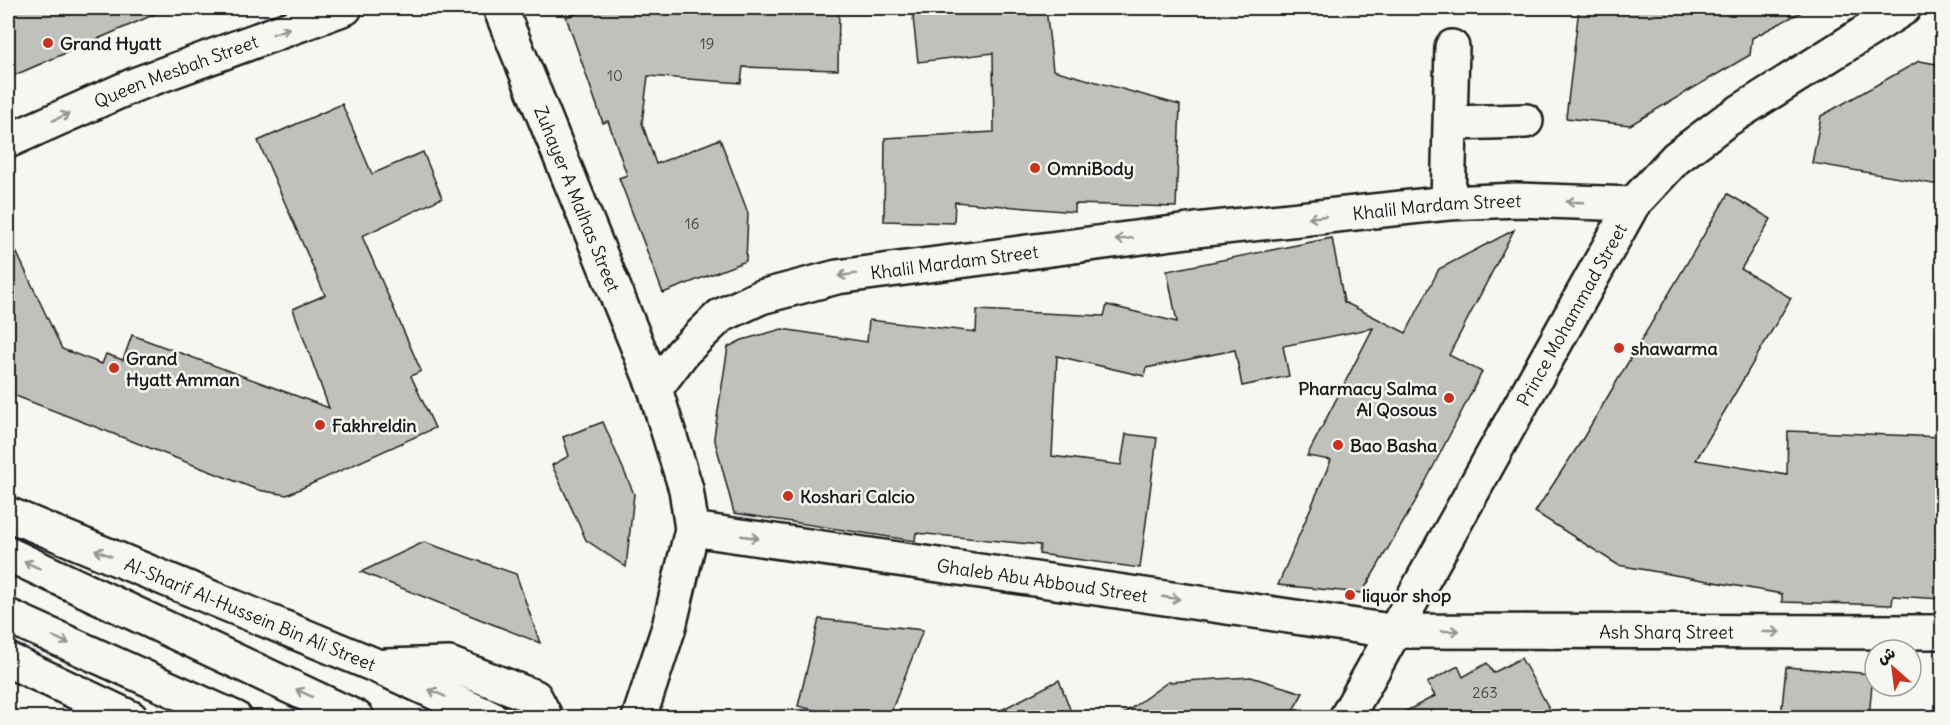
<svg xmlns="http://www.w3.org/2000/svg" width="1950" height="725" font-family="Delius,'Playpen Sans Arabic',sans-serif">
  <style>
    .building { fill: #c0c0bd; stroke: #1c1c1c; stroke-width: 1.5 }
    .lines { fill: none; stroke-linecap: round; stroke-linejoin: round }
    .minor-casing { stroke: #1c1c1c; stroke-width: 38 }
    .major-casing { stroke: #1c1c1c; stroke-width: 38 }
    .minor { stroke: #f6f6f2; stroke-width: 33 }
    .major { stroke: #f6f6f2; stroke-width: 33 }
    .oneway { stroke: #949492 }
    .poi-dot { fill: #c8321e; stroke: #f6f6f2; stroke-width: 2 }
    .labels { text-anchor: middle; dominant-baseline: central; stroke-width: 5; stroke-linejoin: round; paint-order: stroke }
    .number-label { font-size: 15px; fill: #454544 }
    .poi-label { font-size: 18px; font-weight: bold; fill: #1c1c1c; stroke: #f6f6f2; text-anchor: start }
    .street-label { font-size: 18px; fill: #1c1c1c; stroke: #f6f6f2 }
  </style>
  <rect width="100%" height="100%" fill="#f6f6f2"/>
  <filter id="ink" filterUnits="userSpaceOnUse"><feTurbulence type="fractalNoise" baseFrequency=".0167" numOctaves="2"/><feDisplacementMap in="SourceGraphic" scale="12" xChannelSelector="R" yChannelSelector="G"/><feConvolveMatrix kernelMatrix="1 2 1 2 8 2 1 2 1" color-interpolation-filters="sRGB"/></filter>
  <g filter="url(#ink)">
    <!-- building -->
    <g class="building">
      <polygon points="8,8 169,8 8,78"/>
      <polygon points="593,8 839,8 838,70 743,67 741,83 648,76 642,123 656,164 720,139 748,213 746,261 663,293 619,178 627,175 608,121 603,123 566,17"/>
      <polygon points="912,8 1046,8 1053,70 1180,105 1176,207 1075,204 1075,212 955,202 954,223 884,221 885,138 994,132 993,53 918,62"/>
      <polygon points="1579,8 1809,8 1752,38 1750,55 1630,125 1566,118"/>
      <polygon points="1919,61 1942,65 1942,169 1939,185 1812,163 1821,116"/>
      <polygon points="342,104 372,174 423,152 442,198 362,236 421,371 411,376 435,428 287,495 258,490 8,393 8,234 62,349 102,364 106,354 123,360 132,335 329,408 293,309 325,295 258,141"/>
      <polygon points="1728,194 1771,219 1741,269 1791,298 1696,460 1787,475 1788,431 1942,437 1942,599 1893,596 1892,605 1782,602 1782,594 1618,565 1535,512 1582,440"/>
      <polygon points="1514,230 1449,355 1482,372 1415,502 1362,593 1278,585 1331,460 1307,456 1373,328 1283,346 1289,376 1242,386 1235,350 1146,368 1144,376 1057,356 1052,456 1121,465 1126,434 1157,438 1140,568 1039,554 1040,545 916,533 915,541 734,513 714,437 728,347 742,340 782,329 867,342 869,320 976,332 977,310 1104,316 1107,305 1177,322 1167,271 1332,238 1344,302 1406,333 1439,269"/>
      <polygon points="603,422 634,494 626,567 586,540 552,465 569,456 563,437"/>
      <polygon points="424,542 516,574 540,643 361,572"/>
      <polygon points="819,619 923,630 889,717 843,717 798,706"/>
      <polygon points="1521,658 1554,717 1395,717 1435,696 1427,683 1458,666 1463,677 1487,663 1493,673"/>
      <polygon points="1786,667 1873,674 1869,717 1781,717"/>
      <polygon points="1251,677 1303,693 1289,717 1119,717 1168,682"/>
      <polygon points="1059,680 1073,717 988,717"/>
    </g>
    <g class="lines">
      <!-- minor casing -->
      <g class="minor-casing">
        <g id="minor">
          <path id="s1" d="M 500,8 L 655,389 L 686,489 L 692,529 L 669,627 L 639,718"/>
          <polyline points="1451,123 1526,121"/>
          <path id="s2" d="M 8,141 L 134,85 L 345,8"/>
          <polyline points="1448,203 1452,47"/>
          <path id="s3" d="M 655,389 L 683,352 L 720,316 L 761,297 L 837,277 L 1196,230 L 1448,203 L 1517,200 L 1633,204"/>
          <path id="s4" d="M 8,514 L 377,666 L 491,718"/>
          <path id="s5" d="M 692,529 L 1391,631 L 1942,632"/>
          <polyline points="8,660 131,718"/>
          <polyline points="386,666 449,664 535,697 546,718"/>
          <path id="s6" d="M 1346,718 L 1633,204 L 1676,158 L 1725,121 L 1904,8"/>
        </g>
      </g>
      <!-- major casing -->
      <g class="major-casing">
        <g id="major">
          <polyline points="8,554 357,718"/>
          <polyline points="8,616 235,718"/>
        </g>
      </g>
      <!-- minor -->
      <use href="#minor" class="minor"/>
      <!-- major -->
      <use href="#major" class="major"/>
    </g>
    <!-- one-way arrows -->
    <defs><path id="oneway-shaft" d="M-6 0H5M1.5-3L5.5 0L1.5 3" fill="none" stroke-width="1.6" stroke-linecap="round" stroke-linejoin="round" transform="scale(1.5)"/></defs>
    <g class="oneway">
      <use href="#oneway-shaft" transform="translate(281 31) rotate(-20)"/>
      <use href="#oneway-shaft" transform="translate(61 117) rotate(-24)"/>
      <use href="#oneway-shaft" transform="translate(1575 202) rotate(-178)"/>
      <use href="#oneway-shaft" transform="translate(1317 217) rotate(174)"/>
      <use href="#oneway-shaft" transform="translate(1124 239) rotate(173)"/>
      <use href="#oneway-shaft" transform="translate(847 275) rotate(172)"/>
      <use href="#oneway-shaft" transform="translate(750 537) rotate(8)"/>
      <use href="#oneway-shaft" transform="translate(103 553) rotate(-158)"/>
      <use href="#oneway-shaft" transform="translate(32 565) rotate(-155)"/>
      <use href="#oneway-shaft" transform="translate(1171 598) rotate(8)"/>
      <use href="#oneway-shaft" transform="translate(1450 631)"/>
      <use href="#oneway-shaft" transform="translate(1771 632)"/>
      <use href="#oneway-shaft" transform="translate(61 640) rotate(24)"/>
      <use href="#oneway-shaft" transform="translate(304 693) rotate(-155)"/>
      <use href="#oneway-shaft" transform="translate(437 693) rotate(-156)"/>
    </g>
  </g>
  <!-- markers -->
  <g class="poi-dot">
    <circle cx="48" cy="43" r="6"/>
    <circle cx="1035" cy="168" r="6"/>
    <circle cx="1619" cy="348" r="6"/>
    <circle cx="114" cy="368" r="6"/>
    <circle cx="1449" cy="398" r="6"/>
    <circle cx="320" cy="425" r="6"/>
    <circle cx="1338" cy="445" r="6"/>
    <circle cx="788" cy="496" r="6"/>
    <circle cx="1350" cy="595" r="6"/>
  </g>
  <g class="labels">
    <!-- number labels -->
    <g class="number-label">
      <text x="707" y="43">19</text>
      <text x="615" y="75">10</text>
      <text x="692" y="223">16</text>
      <text x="1485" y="692">263</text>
    </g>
    <!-- poi labels -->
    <g class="poi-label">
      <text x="60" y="43">Grand Hyatt</text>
      <text x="1047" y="168">OmniBody</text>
      <text x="1631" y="348">shawarma</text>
      <text x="126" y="358">Grand<tspan x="126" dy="21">Hyatt Amman</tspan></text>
      <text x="1437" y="388" text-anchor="end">Pharmacy Salma<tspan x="1437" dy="21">Al Qosous</tspan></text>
      <text x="332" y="425">Fakhreldin</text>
      <text x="1350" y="445">Bao Basha</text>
      <text x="800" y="496">Koshari Calcio</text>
      <text x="1362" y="595">liquor shop</text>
    </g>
    <!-- street labels -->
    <g class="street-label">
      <text stroke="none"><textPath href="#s2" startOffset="182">Queen Mesbah Street</textPath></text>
      <text stroke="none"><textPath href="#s1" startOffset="206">Zuhayer A Malhas Street</textPath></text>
      <text stroke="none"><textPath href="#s3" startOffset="826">Khalil Mardam Street</textPath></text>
      <text stroke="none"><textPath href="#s3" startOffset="340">Khalil Mardam Street</textPath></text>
      <text stroke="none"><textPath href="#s6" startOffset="462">Prince Mohammad Street</textPath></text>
      <text stroke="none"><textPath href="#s5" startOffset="354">Ghaleb Abu Abboud Street</textPath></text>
      <text stroke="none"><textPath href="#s4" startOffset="262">Al-Sharif Al-Hussein Bin Ali Street</textPath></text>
      <text stroke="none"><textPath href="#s5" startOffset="982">Ash Sharq Street</textPath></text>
    </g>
  </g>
  <!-- margin -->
  <rect width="1950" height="725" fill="none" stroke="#f6f6f2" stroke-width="30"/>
  <rect x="15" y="15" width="1920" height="695" fill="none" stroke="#1c1c1c" stroke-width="2" filter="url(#ink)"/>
  <!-- north arrow -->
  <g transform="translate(1893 668) rotate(332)"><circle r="28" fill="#f6f6f2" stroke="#9f9f9c" stroke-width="1.5"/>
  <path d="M0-4.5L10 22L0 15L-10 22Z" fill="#c8321e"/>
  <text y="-9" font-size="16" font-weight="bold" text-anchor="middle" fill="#1c1c1c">ش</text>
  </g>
</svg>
